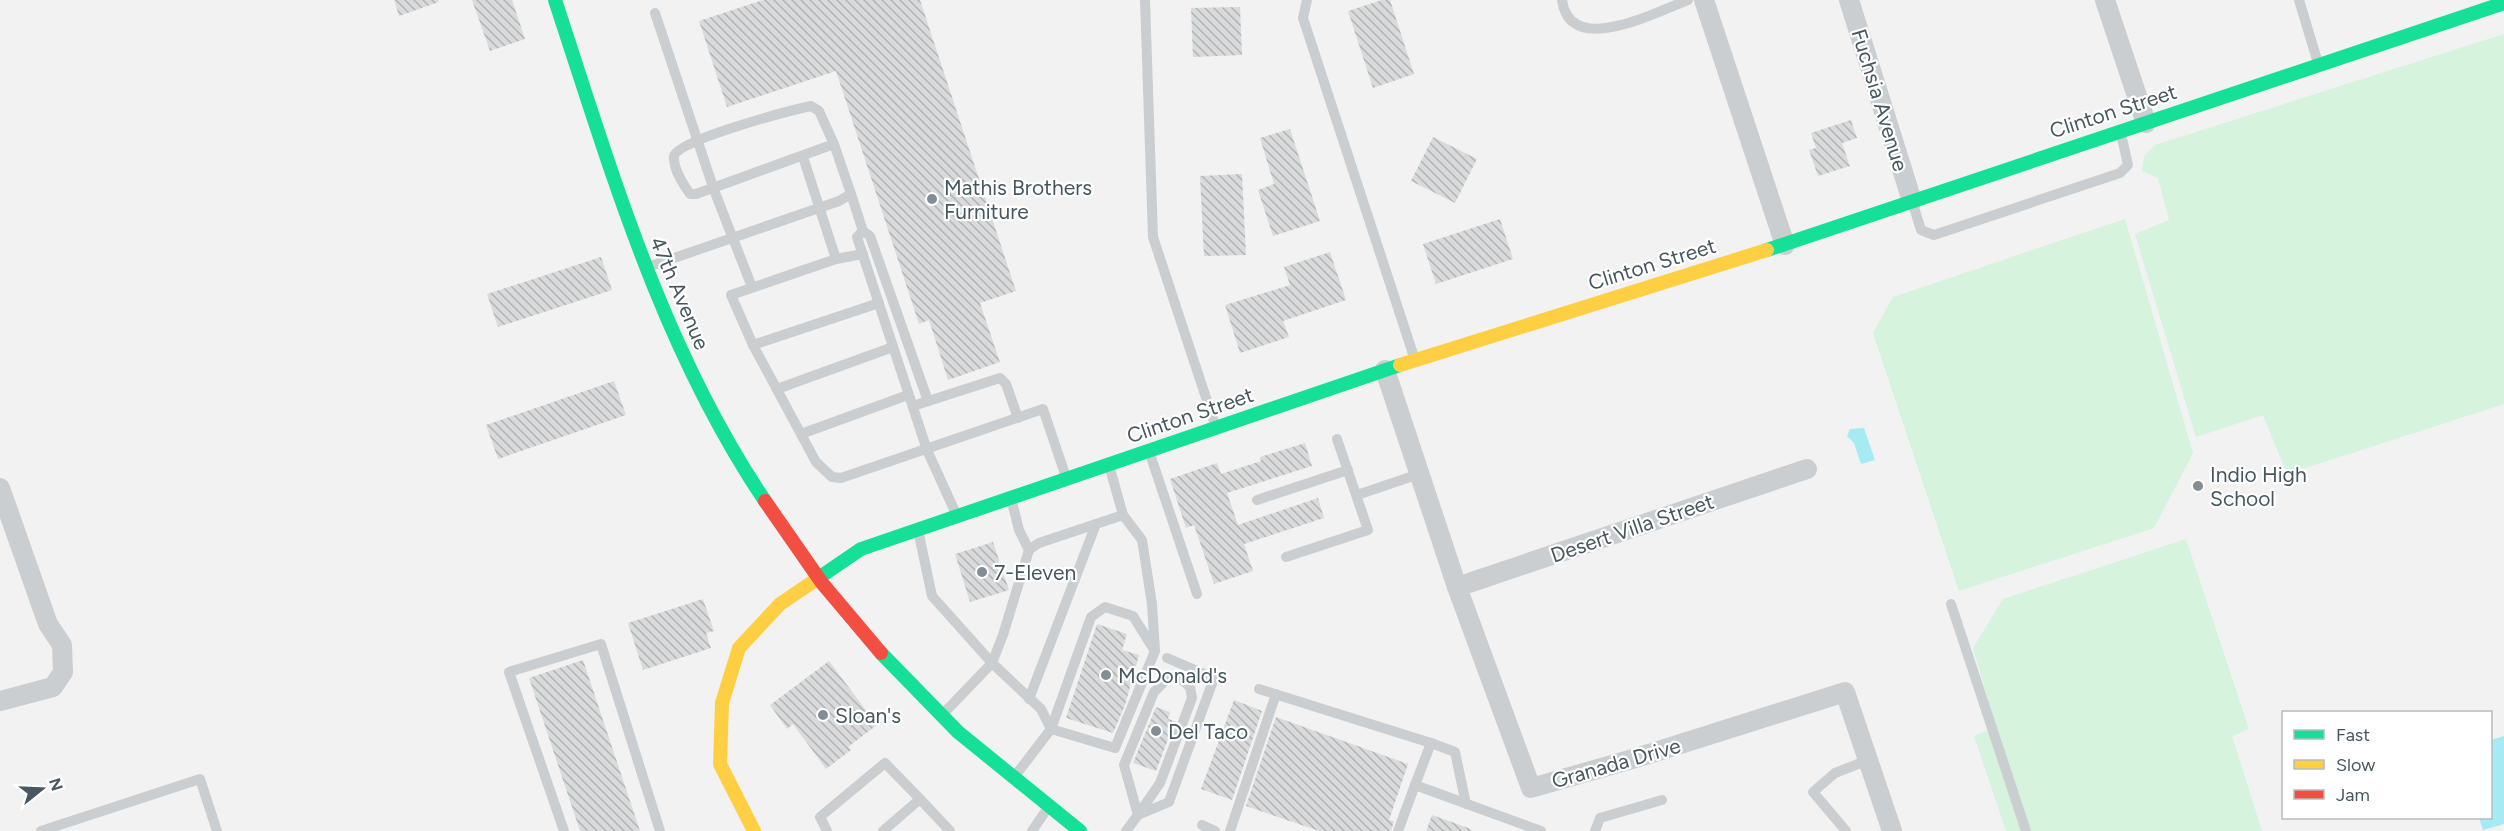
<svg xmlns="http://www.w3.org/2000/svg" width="2504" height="831" font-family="Figtree,sans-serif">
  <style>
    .pitch { fill: #d5f3dd }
    .water { fill: #a6ebf3 }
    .building { fill: url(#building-back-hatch) }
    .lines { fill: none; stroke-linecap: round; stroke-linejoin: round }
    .lane { stroke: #cbced1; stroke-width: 10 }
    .street { stroke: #cbced1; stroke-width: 20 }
    .fast { stroke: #16e098; stroke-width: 14 }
    .slow { stroke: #ffcf43; stroke-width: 14 }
    .jam { stroke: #f24e42; stroke-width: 14 }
    .poi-dot { fill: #838d93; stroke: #fff; stroke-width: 2 }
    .labels { text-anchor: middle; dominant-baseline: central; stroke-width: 4.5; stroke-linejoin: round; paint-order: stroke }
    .street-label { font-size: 21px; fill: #475760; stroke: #fff }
    .poi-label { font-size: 21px; fill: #475760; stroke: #fff; text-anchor: start }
  </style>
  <defs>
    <pattern id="building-back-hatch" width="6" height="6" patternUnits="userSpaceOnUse" patternTransform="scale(1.5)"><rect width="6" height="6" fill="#d8dadb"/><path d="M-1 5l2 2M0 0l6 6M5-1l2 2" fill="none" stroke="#b1b4b5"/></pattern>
  </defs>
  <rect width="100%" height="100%" fill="#f2f2f2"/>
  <!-- pitch -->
  <g class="pitch">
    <polygon points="2504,34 2504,404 2287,474 2263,415 2196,437 2135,234 2169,220 2158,178 2142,171 2144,157 2155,145"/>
    <polygon points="2125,219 2193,453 2154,528 1959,591 1873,333 1893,297"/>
    <polygon points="2186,539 2249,729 2232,736 2262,831 2006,831 1974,736 1996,727 1973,648 2003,599"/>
  </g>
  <!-- water -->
  <g class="water">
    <polygon points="1864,428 1875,460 1861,464 1854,443 1847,436 1850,429"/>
    <polygon points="2504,736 2504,824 2483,830 2479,818 2490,818 2491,740"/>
  </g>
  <!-- building -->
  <g class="building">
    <polygon points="394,0 438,0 439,2 399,16"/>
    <polygon points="472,0 512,0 525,39 490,51"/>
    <polygon points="763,0 920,0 1016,291 980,303 1000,362 948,380 929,320 919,324 836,71 727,107 699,21"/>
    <polygon points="1382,0 1390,0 1414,74 1373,88 1348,11"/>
    <polygon points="1240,7 1242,55 1193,57 1191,8"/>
    <polygon points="1851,120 1857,138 1842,143 1850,166 1818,176 1809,150 1816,148 1811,133"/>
    <polygon points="1290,129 1320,221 1273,236 1258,190 1274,184 1260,138"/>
    <polygon points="1433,137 1477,159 1455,203 1411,181"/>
    <polygon points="1242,174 1246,255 1204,256 1200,176"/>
    <polygon points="1500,219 1513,259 1436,284 1423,244"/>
    <polygon points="1330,252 1346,300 1283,321 1289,337 1240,353 1225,305 1290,285 1284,267"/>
    <polygon points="601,257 612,290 498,327 487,294"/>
    <polygon points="614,381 626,415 498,459 486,425"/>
    <polygon points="1305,443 1312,466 1227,493 1238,525 1318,498 1324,518 1244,544 1253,571 1214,584 1194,525 1186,528 1170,479 1217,463 1221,474 1261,461 1260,457"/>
    <polygon points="993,542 1009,590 970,602 955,554"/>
    <polygon points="703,599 714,631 706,633 711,648 643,670 628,623"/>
    <polygon points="1097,624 1127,634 1122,650 1139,655 1125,705 1113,733 1066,718"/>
    <polygon points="583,660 640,831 580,831 529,678"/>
    <polygon points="829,661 877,725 848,747 851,750 826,769 793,724 787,729 770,705"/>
    <polygon points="1234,700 1262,711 1232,800 1201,789"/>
    <polygon points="1156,707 1170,712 1168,719 1175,721 1156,771 1133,763"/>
    <polygon points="1276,717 1408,764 1389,820 1394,821 1391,831 1319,831 1246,806"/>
    <polygon points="1432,815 1471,829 1471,831 1426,831"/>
  </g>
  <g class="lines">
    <!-- lane -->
    <g class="lane">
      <polyline points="1145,0 1153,237 1216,428"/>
      <polyline points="1307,0 1303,18 1415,360"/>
      <path d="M 1562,0 C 1570,58 1656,12 1688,0"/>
      <polyline points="2299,0 2318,63"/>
      <polyline points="655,13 714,190 752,287"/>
      <polyline points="803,157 836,259"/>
      <polyline points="851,194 863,231"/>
      <polyline points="1913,204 1921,230 1934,235 2120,173 2128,165 2121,134"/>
      <polyline points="863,254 836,259 731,295 753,345 816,462 832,477 841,478 1043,409 1066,477"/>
      <path d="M 648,267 L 839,201 L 851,194 L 834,144 L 696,194 L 690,194 C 683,184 673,169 674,156 C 677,140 792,110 811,106 L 819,111 L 834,144"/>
      <polyline points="753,345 879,303"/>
      <polyline points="777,389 893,347"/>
      <polyline points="928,401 870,236 863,231 857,237 927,450 957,516"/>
      <polyline points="913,406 1000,378 1006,384 1018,418"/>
      <polyline points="801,434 908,395"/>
      <polyline points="1149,451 1197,594"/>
      <polyline points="1109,465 1123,515 1142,540 1152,604 1155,651 1115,748 1051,729 1091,617 1105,607 1133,616 1155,651"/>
      <polyline points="1357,495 1419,474"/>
      <polyline points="1011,498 1019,530 1029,550"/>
      <polyline points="1257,500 1348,470"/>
      <polyline points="918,530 932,596 992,663 943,714"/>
      <polyline points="1286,557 1368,530 1337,439"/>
      <polyline points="1951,604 2026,831"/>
      <polygon points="1177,676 1190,687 1192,698 1160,783 1138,815 1124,765 1154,692 1167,679"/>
      <polyline points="1259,689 1431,743 1415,785"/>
      <polyline points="1029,699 1096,524"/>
      <polyline points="1431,743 1455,752 1466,804"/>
      <polyline points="1015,776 1051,729 1041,709 992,663 1003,635 1029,550 1039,543 1123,515"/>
      <polyline points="1202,825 1215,831"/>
      <polyline points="41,831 200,779 217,831"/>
      <polyline points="564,831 509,672 601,644 660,831"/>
      <polyline points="827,831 820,817 885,763 920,799"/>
      <polyline points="883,831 920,799 950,831"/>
      <polyline points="1032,831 1047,809"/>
      <polyline points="1126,831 1138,815 1169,802 1214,678 1167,658"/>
      <polyline points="1230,831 1276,694"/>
      <polyline points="1398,831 1415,785 1541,831"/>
      <polyline points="1595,831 1600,818 1662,800"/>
      <polyline points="1846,831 1813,792 1835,773 1868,760"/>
    </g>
    <!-- street -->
    <g class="street">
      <polyline points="1704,0 1785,245"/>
      <polyline points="1849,0 1912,201"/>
      <polyline points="2105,0 2146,123"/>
      <polyline points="1385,370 1457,587 1531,788 1636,758 1845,692 1892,831"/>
      <polyline points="0,488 48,624 62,645 63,672 53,687 0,701"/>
      <polyline points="1457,587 1807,469"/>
    </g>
    <!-- fast -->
    <g class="fast">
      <path d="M 555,0 C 612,173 662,348 765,501"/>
      <polyline points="1767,250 2504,3"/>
      <polyline points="817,579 861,549 1400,365"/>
      <polyline points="881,653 958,732 1080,831"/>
    </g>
    <!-- slow -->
    <g class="slow">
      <polyline points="1400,365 1767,250"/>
      <polyline points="754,831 720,764 722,703 739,648 780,604 817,579"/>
    </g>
    <!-- jam -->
    <polyline class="jam" points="765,501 822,583 881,653"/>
  </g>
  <!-- markers -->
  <g class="poi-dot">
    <circle cx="932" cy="199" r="6"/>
    <circle cx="2198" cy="486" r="6"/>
    <circle cx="982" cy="572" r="6"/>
    <circle cx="1106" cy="675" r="6"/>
    <circle cx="823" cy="715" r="6"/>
    <circle cx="1156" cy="731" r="6"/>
  </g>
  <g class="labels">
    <!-- street labels -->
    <g class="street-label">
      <text transform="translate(1880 100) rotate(73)">Fuchsia Avenue</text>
      <text transform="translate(2113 111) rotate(-18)">Clinton Street</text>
      <text transform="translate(1652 264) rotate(-17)">Clinton Street</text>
      <text transform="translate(680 293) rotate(67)">47th Avenue</text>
      <text transform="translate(1190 415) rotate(-19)">Clinton Street</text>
      <text transform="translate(1632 528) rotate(-19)">Desert Villa Street</text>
      <text transform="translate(1616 763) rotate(-16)">Granada Drive</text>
    </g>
    <!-- poi labels -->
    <g class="poi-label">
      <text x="944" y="187">Mathis Brothers<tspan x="944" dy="24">Furniture</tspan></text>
      <text x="2210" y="474">Indio High<tspan x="2210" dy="24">School</tspan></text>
      <text x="994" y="572">7-Eleven</text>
      <text x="1118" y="675">McDonald's</text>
      <text x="835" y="715">Sloan's</text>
      <text x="1168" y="731">Del Taco</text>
    </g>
  </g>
  <!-- legend -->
  <rect x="2282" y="711" width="210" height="108" fill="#ffffff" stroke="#b5bcbf" stroke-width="1.5"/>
  <rect x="2294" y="730" width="30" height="9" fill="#16e098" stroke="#b5bcbf" stroke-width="1.5"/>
  <text x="2336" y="741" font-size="18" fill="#475760">Fast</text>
  <rect x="2294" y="760" width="30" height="9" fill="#ffcf43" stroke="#b5bcbf" stroke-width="1.5"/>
  <text x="2336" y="771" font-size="18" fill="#475760">Slow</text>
  <rect x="2294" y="790" width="30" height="9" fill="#f24e42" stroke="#b5bcbf" stroke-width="1.5"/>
  <text x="2336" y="801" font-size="18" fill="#475760">Jam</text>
  <!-- north arrow -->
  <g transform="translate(42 789) rotate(72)" stroke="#ffffff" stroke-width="4.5" paint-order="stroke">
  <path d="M0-4.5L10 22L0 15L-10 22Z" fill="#475760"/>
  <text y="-9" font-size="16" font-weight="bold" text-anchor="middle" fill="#475760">N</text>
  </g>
</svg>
